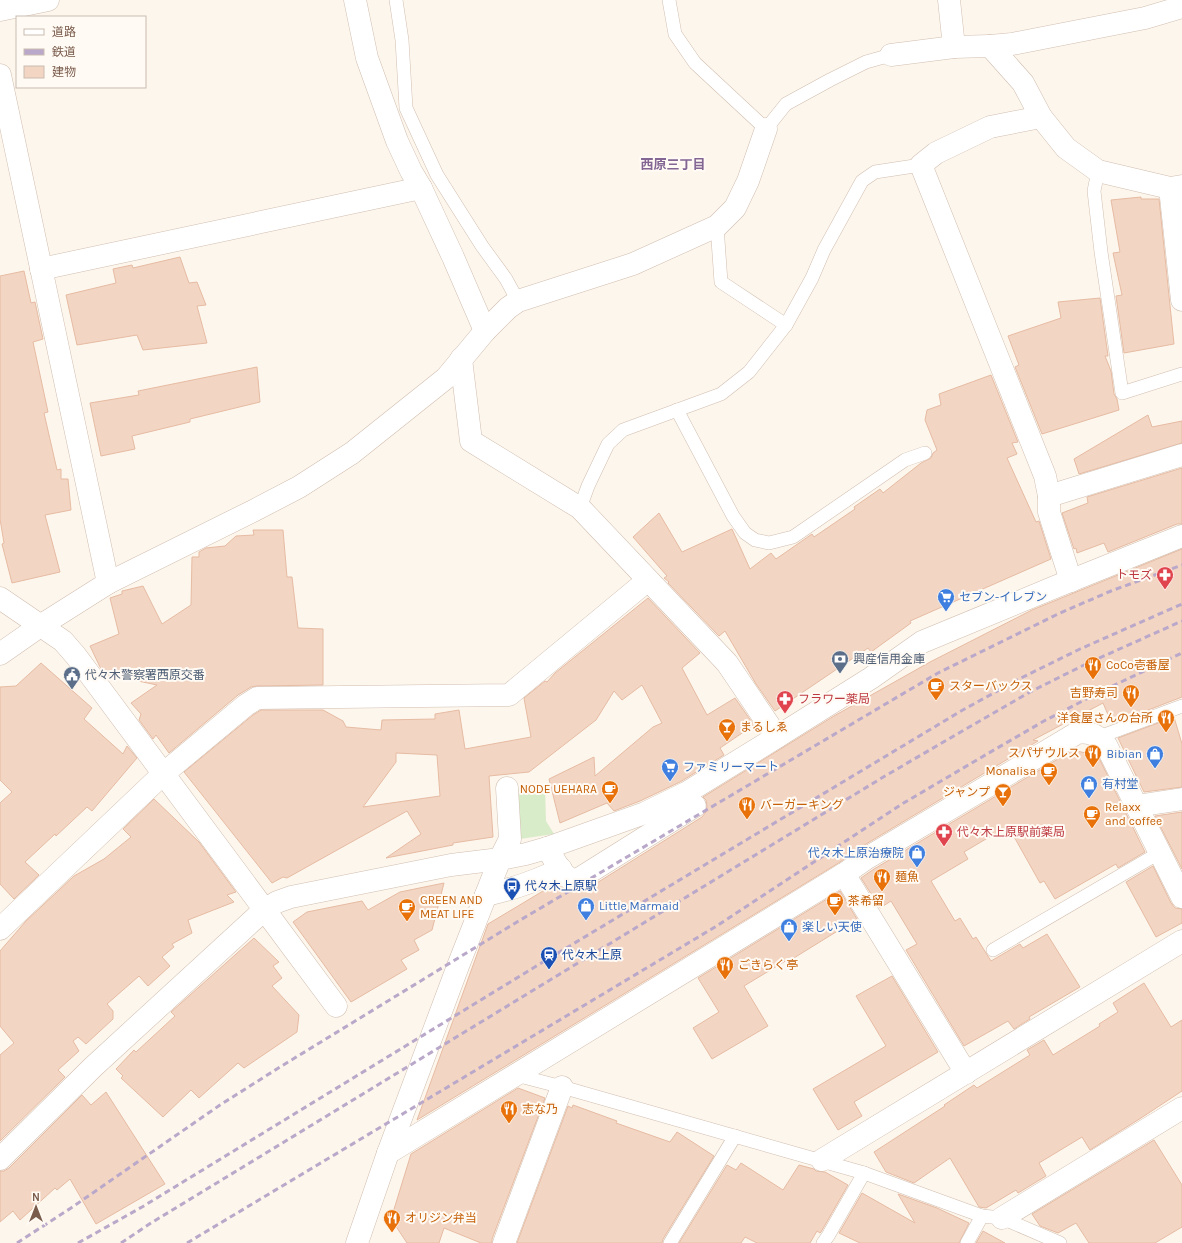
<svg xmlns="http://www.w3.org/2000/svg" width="1182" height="1243" font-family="Karla,'Noto Sans JP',sans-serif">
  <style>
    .green { fill: #d8ecc9 }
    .building { fill: #f3d5c3; stroke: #e6bba3; fill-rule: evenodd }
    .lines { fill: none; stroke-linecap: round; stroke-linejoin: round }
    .service-casing { stroke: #d1beb0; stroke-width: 14 }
    .minor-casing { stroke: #d1beb0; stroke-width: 23 }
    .service { stroke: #fff; stroke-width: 13 }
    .minor { stroke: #fff; stroke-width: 22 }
    .rail { stroke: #b9a8c9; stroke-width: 3; stroke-dasharray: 6 4; stroke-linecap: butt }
    .labels { text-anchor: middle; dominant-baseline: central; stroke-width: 4; stroke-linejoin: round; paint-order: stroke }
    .health-label { font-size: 12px; fill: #be3a42; stroke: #fffaf3; text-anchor: start }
    .shop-label { font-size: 12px; fill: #366cbe; stroke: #fffaf3; text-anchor: start }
    .service-label { font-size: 12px; fill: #4e5e75; stroke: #fffaf3; text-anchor: start }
    .food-label { font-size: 12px; fill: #c56008; stroke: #fffaf3; text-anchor: start }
    .transit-label { font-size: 12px; fill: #164399; stroke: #fffaf3; text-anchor: start }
    .neighbourhood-label { font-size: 13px; font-weight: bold; fill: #846695; stroke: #fffaf3 }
  </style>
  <rect width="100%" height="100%" fill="#fdf6ec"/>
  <!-- green -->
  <polygon class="green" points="545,786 546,821 554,834 520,839 516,790"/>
  <!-- building -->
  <g class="building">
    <polygon points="1141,197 1141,199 1159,199 1174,344 1124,353 1116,296 1122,295 1113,253 1120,252 1111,200"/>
    <polygon points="180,257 189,283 197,282 206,305 197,306 207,343 143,350 137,335 77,345 66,295 116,283 113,269 132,265 133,268"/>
    <polygon points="24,271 31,303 35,302 43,339 33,342 48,412 44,413 57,470 61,469 61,479 68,479 71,510 45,515 60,572 12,583 2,544 4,543 0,519 0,276"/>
    <polygon points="1100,298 1108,356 1105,356 1111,371 1114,394 1117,399 1119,410 1042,434 1015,367 1019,365 1008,336 1061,318 1058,302"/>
    <polygon points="257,367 260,402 190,419 190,422 132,436 135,449 101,456 90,403 139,395 138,391"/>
    <polygon points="991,375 1018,442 1012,443 1017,454 1007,458 1036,522 1039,521 1051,559 910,621 911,623 871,652 868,648 775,711 756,684 725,631 719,636 668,583 669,582 664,578 667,576 633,537 659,513 682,552 732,529 750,569 771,553 776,559 812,534 814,537 855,509 854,507 880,489 883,493 921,463 931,458 933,453 937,450 925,420 927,410 941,405 939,394"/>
    <polygon points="1148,415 1152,427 1182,421 1182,443 1079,474 1074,459"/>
    <polygon points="1182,468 1182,524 1177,524 1108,552 1104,543 1077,553 1076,548 1074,549 1062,513 1088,503 1087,497"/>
    <polygon points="253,530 283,530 287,577 292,577 298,628 323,629 323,685 257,686 251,687 238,695 169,753 156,735 153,739 139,720 141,714 131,703 157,685 105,674 100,667 90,646 119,634 110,598 122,594 122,591 143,586 162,624 191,605 192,557 199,557 199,552 206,548 225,546 236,536 254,535"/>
    <polygon points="1182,549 1182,697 1112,724 1103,703 1033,740 1038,741 861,847 837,864 417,1120 488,924 543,891 557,885 570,892 576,892 584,891 702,817 706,812 707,806 706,800 703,797 834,716 930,662 1032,610"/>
    <path d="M 648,598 L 700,653 L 682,668 L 707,715 L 735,698 L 754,725 L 720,748 L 724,755 L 680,782 L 640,801 L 614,811 L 607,803 L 560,823 L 549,779 L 594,757 L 595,776 L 653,727 L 662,723 L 642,685 L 622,700 L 614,691 L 596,720 L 529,772 L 489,776 L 493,837 L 453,843 L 453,845 L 386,858 L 421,834 L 407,811 L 287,878 L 283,877 L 272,883 L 184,772 L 253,715 L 261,710 L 323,710 L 343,721 L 346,727 L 381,730 L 382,720 L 435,719 L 435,714 L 459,710 L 465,749 L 531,737 L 524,698 L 545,681 L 547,682 L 555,673 ZM 396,753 L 437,755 L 440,796 L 363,807 L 396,762 Z"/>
    <polygon points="41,663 92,708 84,719 123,754 127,746 137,758 92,811 87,807 56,836 55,834 25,862 39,875 14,899 0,884 0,803 12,792 0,780 0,687 16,686"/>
    <polygon points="1174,717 1182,744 1182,787 1144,792 1118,738"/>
    <polygon points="1073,750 1098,756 1145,852 1118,868 1116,864 1055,899 1044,881 1040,883 1008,826 964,852 968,859 931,881 955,921 960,918 973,939 976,937 991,961 1020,944 1023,948 1047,934 1080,987 1029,1017 1030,1019 1014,1029 1008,1021 964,1046 906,950 917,944 891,901 880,908 861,878 874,869"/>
    <polygon points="154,799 199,842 236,892 227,895 234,902 188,920 192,933 172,944 174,947 162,957 170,966 148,986 139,976 107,1004 113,1011 113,1019 86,1044 78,1037 73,1041 79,1051 58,1070 65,1077 0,1141 0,1055 14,1043 0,1026 0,951 26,921 74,876 104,859 131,837 123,829"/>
    <polygon points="1182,812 1182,869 1155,816"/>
    <polygon points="1153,866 1171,903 1175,908 1182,909 1182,923 1156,937 1126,882"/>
    <polygon points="444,883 432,930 414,940 419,950 401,960 407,969 351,1002 293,922 307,912 362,901 368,910 400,892"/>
    <polygon points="840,891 857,919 789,961 787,960 744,986 768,1026 712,1059 693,1028 719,1012 698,978"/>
    <polygon points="254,938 279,962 273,966 282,978 272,986 299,1015 297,1032 244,1068 238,1063 199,1098 191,1090 163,1117 121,1078 123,1076 116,1069 134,1050 136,1052 175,1016 171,1012"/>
    <polygon points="892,976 938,1052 854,1102 862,1116 838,1130 813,1089 886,1046 856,996"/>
    <polygon points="1144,983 1171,1027 1182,1020 1182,1091 1141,1118 1090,1150 1082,1137 1039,1163 1046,1176 1018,1193 1016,1190 986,1208 979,1207 950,1158 914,1183 886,1172 874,1152 945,1106 944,1105 974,1085 977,1088 1030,1055 1027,1050 1044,1040 1053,1055 1100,1026 1099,1024 1118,1012 1113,1003"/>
    <polygon points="518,1088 545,1098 492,1239 492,1243 481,1243 444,1228 439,1243 407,1243 391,1219 411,1154"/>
    <polygon points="106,1092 165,1184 96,1224 70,1179 57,1190 55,1188 20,1220 13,1211 0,1222 0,1171 4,1171 9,1168 82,1095 91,1105"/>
    <polygon points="573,1105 617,1121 616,1123 670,1142 677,1132 714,1156 663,1239 662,1243 517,1243 568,1106 572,1108"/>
    <polygon points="1154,1140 1182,1185 1182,1227 1155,1243 1089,1243 1076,1223 1058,1233 1040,1226 1032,1214"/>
    <polygon points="741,1163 783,1190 799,1165 814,1169 816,1171 825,1172 848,1185 821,1232 820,1233 817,1231 810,1243 757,1243 745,1237 741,1243 679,1243 727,1165 736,1170"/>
    <polygon points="862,1193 915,1223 898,1194 937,1208 969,1223 959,1243 860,1243 839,1233"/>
    <polygon points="983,1231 1005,1243 976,1243"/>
  </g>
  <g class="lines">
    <!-- service casing -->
    <g class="service-casing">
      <g id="service">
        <polyline points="396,0 402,40 406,108 437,175 482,246 506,279 518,301"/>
        <polyline points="669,0 675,34 695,63 766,129 786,104 830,80 866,62 891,55"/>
        <polyline points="1098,171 1094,191 1101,252 1122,393 1182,374"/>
        <polyline points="717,226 721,282 786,325"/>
        <polyline points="677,410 733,516 745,533 755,540 769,543 793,537 905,460 925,453"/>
        <polyline points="580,508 588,486 608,444 623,430 721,394 749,372 786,325 812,278 824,250 862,181 875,172 921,165"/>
        <polyline points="1099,737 1182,706"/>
        <polyline points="993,950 1159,853"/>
        <polyline points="516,1075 562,1087 864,1173 982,1216 1002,1218 1060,1243"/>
        <polyline points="670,1243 735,1136"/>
        <polyline points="823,1243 828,1236 864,1173"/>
        <polyline points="967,1243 982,1216"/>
      </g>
    </g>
    <!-- minor casing -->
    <g class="minor-casing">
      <g id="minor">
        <polyline points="355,0 367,58 397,141 411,171 421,188 453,257 485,331"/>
        <polyline points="949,0 954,47"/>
        <polyline points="0,10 48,0"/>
        <polyline points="990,46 1012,44 1145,18 1182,7"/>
        <polyline points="891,55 954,47 990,46 1023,83 1041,117 1066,148 1098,171 1170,188 1182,186"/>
        <polyline points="0,75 108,583"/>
        <polyline points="1041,117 990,127 936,153 921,165 1045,476 1049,496 1049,512 1071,581"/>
        <polyline points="1170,188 1182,300"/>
        <polyline points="41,269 421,188"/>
        <polyline points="461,359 471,441 580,508 727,663 777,737"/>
        <polyline points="1049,496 1182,455"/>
        <polyline points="0,598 63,641 76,656 336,1006"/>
        <polyline points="0,654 40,626 108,583 253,511 299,487 352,453 446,378 485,331 508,308 518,301 633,264 717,226 735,208 748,181 766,129"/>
        <polyline points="1136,806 1182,799"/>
        <path d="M 547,848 C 554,858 563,881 577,880 L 695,806"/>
        <polyline points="844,874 966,1073"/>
        <path d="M 486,895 C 514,889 534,882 561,869"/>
        <polyline points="0,929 163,774 246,705 257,698 509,695 648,580"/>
        <path d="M 388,1153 L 844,874 L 867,858 L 1077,733 C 1090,731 1097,735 1106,745 L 1182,897"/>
        <polyline points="0,1159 93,1067 264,910 277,902 291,897 451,865 500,859 526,854 547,848 645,813 686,793 777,737 871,678 922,642 1055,587 1182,536"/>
        <polyline points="822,1160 1182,941"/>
        <polyline points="1002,1218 1182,1108"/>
        <polyline points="357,1243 388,1153 458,966 500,859 510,839 507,788"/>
        <polyline points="504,1243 562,1087"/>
      </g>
    </g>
    <!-- service -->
    <use href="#service" class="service"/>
    <!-- minor -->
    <use href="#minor" class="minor"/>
    <!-- rail -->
    <g class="rail">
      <polyline points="17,1243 71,1208 220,1105 280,1067 517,922 938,673 1060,613 1111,591 1182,565"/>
      <polyline points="78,1243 142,1207 543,962 961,711 1021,678 1080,649 1182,604"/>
      <polyline points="121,1243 151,1223 885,776 971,726 1030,692 1086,664 1182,621"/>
      <polyline points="187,1243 715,927 902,804 987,754 1044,721 1100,692 1182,653"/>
    </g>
  </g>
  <!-- icons -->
  <defs>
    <g id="pharmacy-pin" transform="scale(0.9)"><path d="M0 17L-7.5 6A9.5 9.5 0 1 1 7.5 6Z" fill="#e0444e" stroke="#fffaf3"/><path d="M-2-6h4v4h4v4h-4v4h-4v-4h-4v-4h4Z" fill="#fff"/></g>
    <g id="supermarket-pin" transform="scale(0.9)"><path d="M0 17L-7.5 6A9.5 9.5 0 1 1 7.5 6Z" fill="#3f7fe0" stroke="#fffaf3"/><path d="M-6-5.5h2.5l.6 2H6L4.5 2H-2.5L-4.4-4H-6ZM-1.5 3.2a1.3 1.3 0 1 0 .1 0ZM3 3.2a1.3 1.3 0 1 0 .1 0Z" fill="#fff"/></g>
    <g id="bank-pin" transform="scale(0.9)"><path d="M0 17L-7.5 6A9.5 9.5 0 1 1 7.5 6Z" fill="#5c6f8a" stroke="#fffaf3"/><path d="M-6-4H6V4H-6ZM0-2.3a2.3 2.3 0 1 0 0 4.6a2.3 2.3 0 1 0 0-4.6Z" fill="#fff"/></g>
    <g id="restaurant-pin" transform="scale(0.9)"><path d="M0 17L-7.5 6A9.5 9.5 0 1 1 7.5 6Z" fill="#e8710a" stroke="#fffaf3"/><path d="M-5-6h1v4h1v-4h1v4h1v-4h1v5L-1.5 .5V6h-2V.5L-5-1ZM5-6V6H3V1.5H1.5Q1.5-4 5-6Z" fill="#fff"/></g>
    <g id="civic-pin" transform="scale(0.9)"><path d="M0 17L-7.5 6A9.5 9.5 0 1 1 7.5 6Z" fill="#5c6f8a" stroke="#fffaf3"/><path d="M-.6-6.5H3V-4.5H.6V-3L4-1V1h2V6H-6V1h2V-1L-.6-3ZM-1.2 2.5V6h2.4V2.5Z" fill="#fff"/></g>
    <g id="cafe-pin" transform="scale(0.9)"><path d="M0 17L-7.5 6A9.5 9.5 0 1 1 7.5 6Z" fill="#e8710a" stroke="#fffaf3"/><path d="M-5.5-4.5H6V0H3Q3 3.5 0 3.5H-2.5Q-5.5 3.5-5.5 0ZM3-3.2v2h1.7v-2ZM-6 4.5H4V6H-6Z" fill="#fff"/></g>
    <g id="bar-pin" transform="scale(0.9)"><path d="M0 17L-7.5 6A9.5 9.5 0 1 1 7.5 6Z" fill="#e8710a" stroke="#fffaf3"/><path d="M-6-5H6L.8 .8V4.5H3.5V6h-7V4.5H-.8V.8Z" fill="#fff"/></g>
    <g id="shop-pin" transform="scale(0.9)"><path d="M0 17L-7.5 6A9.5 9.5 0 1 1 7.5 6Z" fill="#3f7fe0" stroke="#fffaf3"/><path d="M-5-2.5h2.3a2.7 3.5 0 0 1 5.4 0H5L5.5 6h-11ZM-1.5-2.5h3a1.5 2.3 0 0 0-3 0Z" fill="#fff"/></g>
    <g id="bus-pin" transform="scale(0.9)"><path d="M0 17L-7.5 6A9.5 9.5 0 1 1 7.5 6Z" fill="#1a4fb4" stroke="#fffaf3"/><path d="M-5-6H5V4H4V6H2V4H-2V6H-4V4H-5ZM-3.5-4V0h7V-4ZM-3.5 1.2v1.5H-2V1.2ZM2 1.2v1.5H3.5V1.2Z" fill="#fff"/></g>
    <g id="station-pin" transform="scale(0.9)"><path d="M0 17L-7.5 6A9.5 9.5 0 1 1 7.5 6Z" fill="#1a4fb4" stroke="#fffaf3"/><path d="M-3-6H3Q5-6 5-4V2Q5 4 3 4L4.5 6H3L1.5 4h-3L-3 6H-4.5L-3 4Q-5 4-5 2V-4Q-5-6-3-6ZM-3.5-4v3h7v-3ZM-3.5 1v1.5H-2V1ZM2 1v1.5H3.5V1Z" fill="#fff"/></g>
  </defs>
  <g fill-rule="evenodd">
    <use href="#pharmacy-pin" x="1165" y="575"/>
    <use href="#supermarket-pin" x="946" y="597"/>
    <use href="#bank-pin" x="840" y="659"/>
    <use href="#restaurant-pin" x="1093" y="665"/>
    <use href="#civic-pin" x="72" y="675"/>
    <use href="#cafe-pin" x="936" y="686"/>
    <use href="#restaurant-pin" x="1131" y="693"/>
    <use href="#pharmacy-pin" x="785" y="699"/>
    <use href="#restaurant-pin" x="1166" y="718"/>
    <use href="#bar-pin" x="727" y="727"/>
    <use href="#restaurant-pin" x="1093" y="753"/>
    <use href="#shop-pin" x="1155" y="754"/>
    <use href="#supermarket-pin" x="670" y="767"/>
    <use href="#cafe-pin" x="1049" y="771"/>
    <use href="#shop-pin" x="1089" y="784"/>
    <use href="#cafe-pin" x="610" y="789"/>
    <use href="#bar-pin" x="1003" y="792"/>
    <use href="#restaurant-pin" x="747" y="805"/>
    <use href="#cafe-pin" x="1092" y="814"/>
    <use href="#pharmacy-pin" x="944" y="832"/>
    <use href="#shop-pin" x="917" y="853"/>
    <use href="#restaurant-pin" x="882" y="877"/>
    <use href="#bus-pin" x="512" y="886"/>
    <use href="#cafe-pin" x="835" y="901"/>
    <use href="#shop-pin" x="586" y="906"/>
    <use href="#cafe-pin" x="407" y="907"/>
    <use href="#shop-pin" x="789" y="927"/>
    <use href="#station-pin" x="549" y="955"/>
    <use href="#restaurant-pin" x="725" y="965"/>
    <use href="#restaurant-pin" x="509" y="1109"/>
    <use href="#restaurant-pin" x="392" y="1218"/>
  </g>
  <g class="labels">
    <!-- health labels -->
    <g class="health-label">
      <text x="1152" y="575" text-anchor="end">トモズ</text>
      <text x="798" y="699">フラワー薬局</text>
      <text x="957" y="832">代々木上原駅前薬局</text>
    </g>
    <!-- shop labels -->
    <g class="shop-label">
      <text x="959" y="597">セブン-イレブン</text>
      <text x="1142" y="754" text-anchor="end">Bibian</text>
      <text x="683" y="767">ファミリーマート</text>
      <text x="1102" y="784">有村堂</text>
      <text x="904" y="853" text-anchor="end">代々木上原治療院</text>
      <text x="599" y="906">Little Marmaid</text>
      <text x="802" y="927">楽しい天使</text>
    </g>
    <!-- service labels -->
    <g class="service-label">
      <text x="853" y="659">興産信用金庫</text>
      <text x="85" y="675">代々木警察署西原交番</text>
    </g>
    <!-- food labels -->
    <g class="food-label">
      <text x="1106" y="665">CoCo壱番屋</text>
      <text x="949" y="686">スターバックス</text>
      <text x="1118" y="693" text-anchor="end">吉野寿司</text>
      <text x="1153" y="718" text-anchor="end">洋食屋さんの台所</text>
      <text x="740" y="727">まるしゑ</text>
      <text x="1080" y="753" text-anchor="end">スパザウルス</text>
      <text x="1036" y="771" text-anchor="end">Monalisa</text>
      <text x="597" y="789" text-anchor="end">NODE UEHARA</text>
      <text x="990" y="792" text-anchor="end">ジャンプ</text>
      <text x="760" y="805">バーガーキング</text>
      <text x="1105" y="807">Relaxx<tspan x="1105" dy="14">and coffee</tspan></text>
      <text x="895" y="877">麺魚</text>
      <text x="420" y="900">GREEN AND<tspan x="420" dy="14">MEAT LIFE</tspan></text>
      <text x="848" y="901">茶希留</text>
      <text x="738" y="965">ごきらく亭</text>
      <text x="522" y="1109">志な乃</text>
      <text x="405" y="1218">オリジン弁当</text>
    </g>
    <!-- transit labels -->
    <g class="transit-label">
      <text x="525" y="886">代々木上原駅</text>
      <text x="562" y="955">代々木上原</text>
    </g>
    <!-- neighbourhood labels -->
    <g class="neighbourhood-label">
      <text x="673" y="164">西原三丁目</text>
    </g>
  </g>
  <!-- legend -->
  <rect x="16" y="16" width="130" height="72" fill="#fffaf3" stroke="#cabbb1"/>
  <rect x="24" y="29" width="20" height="6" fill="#ffffff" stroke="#cabbb1"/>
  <text x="52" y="36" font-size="12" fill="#7a5c4d">道路</text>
  <rect x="24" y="49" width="20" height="6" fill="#b9a8c9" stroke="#cabbb1"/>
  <text x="52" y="56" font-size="12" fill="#7a5c4d">鉄道</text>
  <rect x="24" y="66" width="20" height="12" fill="#f3d5c3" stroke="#cabbb1"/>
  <text x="52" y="76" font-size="12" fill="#7a5c4d">建物</text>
  <!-- north arrow -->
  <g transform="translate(36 1207)" stroke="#fffaf3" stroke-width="3" paint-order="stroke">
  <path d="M0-3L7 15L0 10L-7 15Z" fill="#7a5c4d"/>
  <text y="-6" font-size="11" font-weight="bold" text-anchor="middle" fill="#7a5c4d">N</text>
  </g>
</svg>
